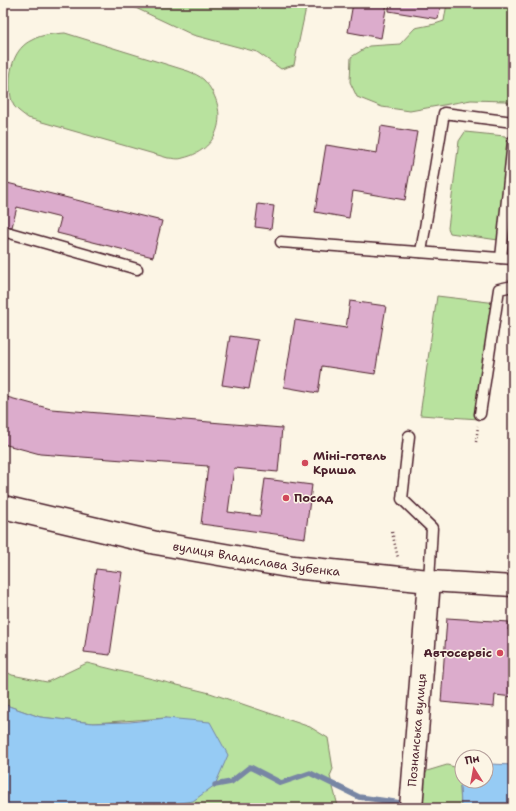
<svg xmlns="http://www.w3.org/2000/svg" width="516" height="811" font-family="'Shantell Sans',sans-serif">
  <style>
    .green { fill: #b8e29e; stroke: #818064 }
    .water { fill: #96cbf4; stroke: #7886a4 }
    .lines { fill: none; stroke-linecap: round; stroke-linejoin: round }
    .stream { stroke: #7886a4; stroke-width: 5.5 }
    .building { fill: #dcaccc; stroke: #4a1f2b }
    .service-casing { stroke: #4a1f2b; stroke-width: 13 }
    .minor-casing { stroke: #4a1f2b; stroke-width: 23 }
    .tertiary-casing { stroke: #4a1f2b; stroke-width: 25 }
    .path { stroke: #4a1f2b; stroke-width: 2.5; stroke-dasharray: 1 3; stroke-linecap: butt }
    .service { stroke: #fcf5e5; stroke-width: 10 }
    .minor { stroke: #fcf5e5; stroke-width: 20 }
    .tertiary { stroke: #fcf5e5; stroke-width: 22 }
    .poi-dot { fill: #d1495b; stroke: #fcf5e5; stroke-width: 1.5 }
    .labels { text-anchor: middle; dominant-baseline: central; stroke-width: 3; stroke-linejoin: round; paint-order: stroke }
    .poi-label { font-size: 12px; font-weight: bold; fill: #4a1f2b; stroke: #fcf5e5; text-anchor: start }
    .street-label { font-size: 12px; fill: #4a1f2b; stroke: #fcf5e5 }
  </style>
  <rect width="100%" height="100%" fill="#fcf5e5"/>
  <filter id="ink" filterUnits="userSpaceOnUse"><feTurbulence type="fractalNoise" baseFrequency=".025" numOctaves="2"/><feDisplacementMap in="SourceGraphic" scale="8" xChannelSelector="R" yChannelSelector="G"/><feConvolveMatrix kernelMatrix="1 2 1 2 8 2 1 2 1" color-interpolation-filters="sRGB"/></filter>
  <g filter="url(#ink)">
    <!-- green -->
    <g class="green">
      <polygon points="125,3 307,3 294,65 281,69 257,52 193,35"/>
      <polygon points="447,3 513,3 513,105 505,101 471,100 410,111 382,107 357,97 350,82 351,57 369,46 400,44 415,28 435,24 444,21"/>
      <path d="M 65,33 L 188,71 C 193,73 200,76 204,80 C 229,108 223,149 183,158 C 178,160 173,158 168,158 L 28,118 C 23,114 17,110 14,106 C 11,101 10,93 10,88 C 9,70 14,48 32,40 C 42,34 54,34 65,33 Z"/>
      <polygon points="465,132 505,136 509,142 498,240 450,233 448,228 459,141"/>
      <polygon points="437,296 497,303 479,419 420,415"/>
      <polygon points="87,663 210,693 310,727 328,738 333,769 330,776 338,806 341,808 142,808 166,718 93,723 40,717 3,704 3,670 12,675 47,682"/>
      <polygon points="447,765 462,769 462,781 466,781 460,786 461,808 421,808 421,783 427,771"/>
    </g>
    <!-- water -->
    <g class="water">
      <polygon points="3,704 40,717 93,723 130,722 166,718 210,722 228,755 215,785 193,801 145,808 16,808 3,806"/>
      <polygon points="490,764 513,765 513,808 461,808 460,786 466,781 486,781 486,766"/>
    </g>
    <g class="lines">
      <!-- stream -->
      <g class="stream">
        <polyline points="215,785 231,782 250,767 281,783 310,773 359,797 408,804"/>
        <polyline points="416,806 430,808"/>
      </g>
    </g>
    <!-- building -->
    <g class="building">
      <polygon points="353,3 387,3 381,38 348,32"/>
      <polygon points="389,3 441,3 438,19 389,11"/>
      <polygon points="381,126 417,132 405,200 353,191 349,218 315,212 326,145 377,153"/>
      <polygon points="3,182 162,221 153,257 57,233 61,218 17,207 12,227 3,225"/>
      <polygon points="258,204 274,206 271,229 255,227"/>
      <polygon points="350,301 386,306 375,374 322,366 318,393 284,387 295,320 346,328"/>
      <polygon points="230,336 258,340 249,389 222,385"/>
      <polygon points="3,396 51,409 282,428 278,472 234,468 228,512 260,516 265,479 312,485 305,538 201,524 208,466 40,454 3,444"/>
      <polygon points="96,569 122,572 110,655 84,652"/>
      <polygon points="447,618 509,622 508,630 513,630 513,697 495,695 494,707 441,702"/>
    </g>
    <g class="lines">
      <!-- service casing -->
      <g class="service-casing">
        <g id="service">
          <polyline points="3,231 137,269"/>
          <polyline points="281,242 513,259"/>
          <polyline points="421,252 444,113 513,122"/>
          <polyline points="501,258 513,141"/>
          <polyline points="480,414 499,289 513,286"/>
          <polyline points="409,436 402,499 432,528 429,581"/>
        </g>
      </g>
      <!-- minor casing -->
      <g class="minor-casing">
        <polyline id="minor" points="429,581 513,586"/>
      </g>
      <!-- tertiary casing -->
      <g class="tertiary-casing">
        <g id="tertiary">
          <path id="s1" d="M 3,507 L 156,543 L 293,567 L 429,581 L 411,808"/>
        </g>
      </g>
      <!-- path -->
      <g class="path">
        <polyline points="476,442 478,426"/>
        <polyline points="392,532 398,558"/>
      </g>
      <!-- service -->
      <use href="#service" class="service"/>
      <!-- minor -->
      <use href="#minor" class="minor"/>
      <!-- tertiary -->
      <use href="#tertiary" class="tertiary"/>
    </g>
  </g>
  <!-- markers -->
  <g class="poi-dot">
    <circle cx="305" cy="463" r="4"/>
    <circle cx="286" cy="498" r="4"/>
    <circle cx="500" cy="653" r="4"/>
  </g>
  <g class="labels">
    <!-- poi labels -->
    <g class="poi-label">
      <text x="313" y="456">Міні-готель<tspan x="313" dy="14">Криша</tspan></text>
      <text x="294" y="498">Посад</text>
      <text x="492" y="653" text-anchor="end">Автосервіс</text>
    </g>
    <!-- street labels -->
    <g class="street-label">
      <text stroke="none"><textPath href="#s1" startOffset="259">вулиця Владислава Зубенка</textPath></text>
      <text transform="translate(417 730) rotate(-85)">Познанська вулиця</text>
    </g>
  </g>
  <!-- margin -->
  <rect width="516" height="811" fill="none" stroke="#fcf5e5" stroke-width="16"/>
  <rect x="8" y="8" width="500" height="795" fill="none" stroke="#4a1f2b" stroke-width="1.5" filter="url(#ink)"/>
  <!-- north arrow -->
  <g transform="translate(474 769) rotate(349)"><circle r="19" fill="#fcf5e5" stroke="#b59f9b"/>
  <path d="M0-3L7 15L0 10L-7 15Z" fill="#d1495b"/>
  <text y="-6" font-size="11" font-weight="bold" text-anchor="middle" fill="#4a1f2b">Пн</text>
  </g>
</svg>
